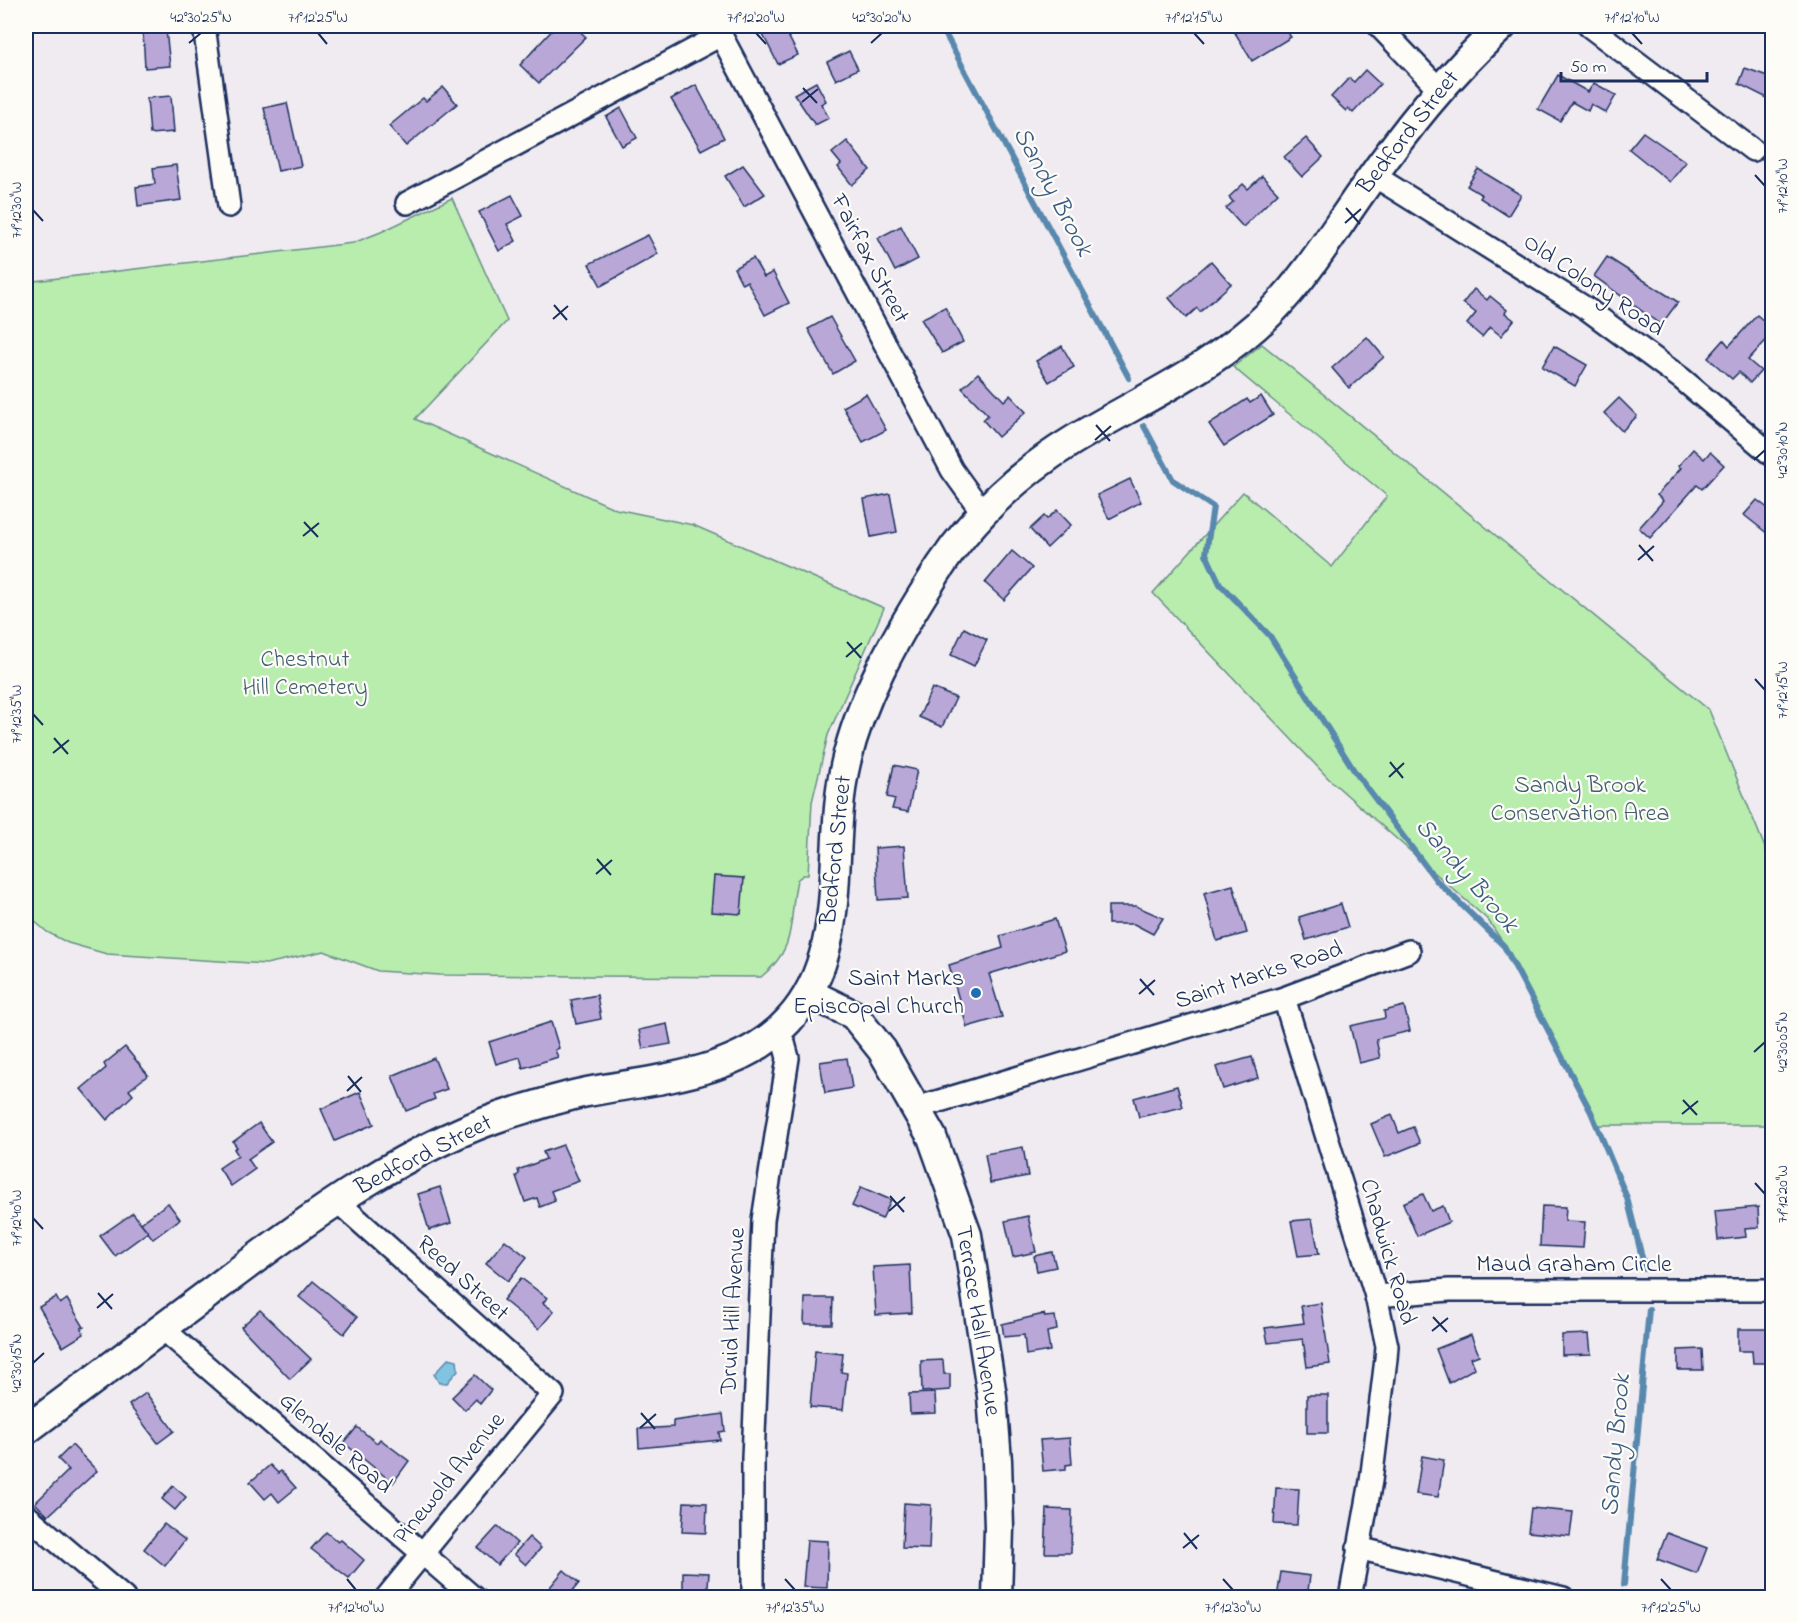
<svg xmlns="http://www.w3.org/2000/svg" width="1798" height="1623" font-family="'Indie Flower',sans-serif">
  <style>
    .green { fill: #b8edae; stroke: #6a8e86; stroke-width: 1.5 }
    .water { fill: #80c4e1; stroke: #5888ad; stroke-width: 1.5 }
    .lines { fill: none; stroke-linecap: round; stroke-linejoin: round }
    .stream { stroke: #5888ad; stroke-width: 6 }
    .building { fill: #b9a7d7; stroke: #1b2f5e; stroke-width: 1.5 }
    .minor-casing { stroke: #1b2f5e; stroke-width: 26 }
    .secondary-casing { stroke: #1b2f5e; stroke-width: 33 }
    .minor { stroke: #fdfcf7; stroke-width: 21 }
    .secondary { stroke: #fdfcf7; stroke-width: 28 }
    .ticks { fill: none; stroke: #1b2f5e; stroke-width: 2 }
    .poi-dot { fill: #1f6fb2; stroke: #fdfcf7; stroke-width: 2 }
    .labels { text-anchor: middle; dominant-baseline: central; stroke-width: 4.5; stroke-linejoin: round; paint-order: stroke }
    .street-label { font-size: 24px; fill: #1b2f5e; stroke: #fdfcf7 }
    .park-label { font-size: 24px; fill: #425e72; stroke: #fdfcf7 }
    .poi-label { font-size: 24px; fill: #1b2f5e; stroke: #fdfcf7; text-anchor: end }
    .water-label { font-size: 26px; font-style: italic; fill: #395c85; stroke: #fdfcf7 }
    .neatline { fill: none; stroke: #1b2f5e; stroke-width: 2 }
    .ticks-label { font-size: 15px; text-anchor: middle; fill: #1b2f5e }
  </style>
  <rect width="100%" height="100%" fill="#efebf1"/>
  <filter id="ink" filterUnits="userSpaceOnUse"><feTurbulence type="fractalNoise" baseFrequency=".0167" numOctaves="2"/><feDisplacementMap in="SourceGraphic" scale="12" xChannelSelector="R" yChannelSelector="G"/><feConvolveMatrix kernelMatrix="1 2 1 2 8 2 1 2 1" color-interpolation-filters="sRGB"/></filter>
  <g filter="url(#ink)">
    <!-- green -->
    <g class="green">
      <path d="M 452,198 L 507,321 L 415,419 L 616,509 L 693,525 L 884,608 L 828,735 L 812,802 L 808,875 L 803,875 L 797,880 C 788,921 799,946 761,977 L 440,975 L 378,971 L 324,951 L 266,964 L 107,954 L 68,943 L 47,932 L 26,914 L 26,282 L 353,243 L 381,232 Z"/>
      <polygon points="1262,344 1709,710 1772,865 1772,1125 1596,1125 1508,950 1488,920 1329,779 1153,593 1243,492 1332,567 1387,496 1233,367"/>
    </g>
    <!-- water -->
    <polygon class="water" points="449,1358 457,1360 458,1370 447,1383 439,1383 434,1374"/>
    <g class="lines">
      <!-- stream -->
      <g class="stream">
        <polyline points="941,26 1129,378"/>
        <polyline points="1144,426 1173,480 1213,507 1206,554 1220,584 1270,636 1355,772 1436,880 1504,946 1591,1112 1627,1198 1645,1269"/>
        <polyline points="1624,1584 1649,1309"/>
      </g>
    </g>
    <!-- building -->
    <g class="building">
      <polygon points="556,26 574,26 586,37 539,83 520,65"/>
      <polygon points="773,26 783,26 798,55 778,64 761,31"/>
      <polygon points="1231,26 1283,26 1291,37 1252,61"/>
      <polygon points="166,30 170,66 145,68 143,32"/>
      <polygon points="849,51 858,69 836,80 827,62"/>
      <polygon points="1745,68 1773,78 1767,98 1739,84"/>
      <polygon points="1365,70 1380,84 1353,113 1348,108 1346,111 1331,97 1349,78 1354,82"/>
      <polygon points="1558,75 1588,92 1594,83 1616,95 1606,113 1591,104 1588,111 1572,102 1560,121 1538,109"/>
      <polygon points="816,82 826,101 821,104 829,118 815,125 794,94"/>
      <polygon points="696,85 724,138 701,150 671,99"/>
      <polygon points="443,87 457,104 406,146 389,126 423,98 426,101"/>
      <polygon points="171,96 174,132 150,134 147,98"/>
      <polygon points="287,103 301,166 278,171 264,108"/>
      <polygon points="621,108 637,138 622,146 606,117"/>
      <polygon points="1643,132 1686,162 1670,182 1629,149"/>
      <polygon points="1306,138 1323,157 1302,177 1284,157"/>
      <polygon points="847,141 870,170 852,185 838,167 841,164 832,153"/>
      <polygon points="176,165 181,200 138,206 136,187 155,184 153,168"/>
      <polygon points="743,165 765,194 744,207 725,176"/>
      <polygon points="1478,169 1521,195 1508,216 1480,198 1482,195 1467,186"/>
      <polygon points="1262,176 1278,193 1243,227 1226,208 1233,202 1229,197 1243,184 1248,189"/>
      <polygon points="512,195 523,216 507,224 516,241 499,251 479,212"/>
      <polygon points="901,226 918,259 895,271 878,238"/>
      <polygon points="648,235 658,254 601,286 589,264"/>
      <polygon points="1607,257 1678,302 1661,325 1594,276"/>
      <polygon points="753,258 764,277 773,272 789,303 765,315 747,281 742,284 734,268"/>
      <polygon points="1211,261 1231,284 1200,312 1197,308 1186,318 1169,298"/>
      <polygon points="1474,289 1487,300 1490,296 1507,310 1505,313 1514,320 1501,336 1490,327 1482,337 1467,324 1476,313 1463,303"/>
      <polygon points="945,307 963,342 942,353 921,319"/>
      <polygon points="1757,315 1773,329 1773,333 1748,360 1761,371 1750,383 1739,372 1732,379 1708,358 1724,340 1729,346"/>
      <polygon points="830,317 855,361 833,374 808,329"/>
      <polygon points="1367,337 1384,357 1349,388 1332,368"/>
      <polygon points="1062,346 1074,367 1049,382 1036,361"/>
      <polygon points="1554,346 1587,365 1575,386 1542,367"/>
      <polygon points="978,373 1004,401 1010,395 1026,412 998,437 983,420 988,415 962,388"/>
      <polygon points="866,394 886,430 863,442 843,407"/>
      <polygon points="1261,396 1273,415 1224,446 1209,424 1247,399 1250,403"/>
      <polygon points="1619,398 1637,416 1622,431 1604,413"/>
      <polygon points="1693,449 1704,459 1710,452 1724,465 1702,489 1697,485 1650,538 1639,528 1663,501 1657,495 1681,468 1678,466"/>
      <polygon points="1130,479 1141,502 1109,519 1097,495"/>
      <polygon points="890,494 897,532 871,537 864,499"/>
      <polygon points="1757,500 1773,512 1773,538 1744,515"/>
      <polygon points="1057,510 1071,525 1047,548 1030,529 1044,516 1047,519"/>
      <polygon points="1012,551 1032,568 1004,600 985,583"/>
      <polygon points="964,628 987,640 974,666 951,655"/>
      <polygon points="932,688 956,698 942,727 919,717"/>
      <polygon points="894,765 917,770 908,812 892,809 895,799 887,797"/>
      <polygon points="904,846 908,898 878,900 875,848"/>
      <polygon points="714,876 744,878 741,914 711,912"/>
      <polygon points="1233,885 1247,933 1217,941 1204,893"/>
      <polygon points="1341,904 1348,927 1306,940 1299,917"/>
      <polygon points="1108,906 1136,906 1163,918 1153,934 1134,924 1108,924"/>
      <polygon points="1055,919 1065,951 989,974 1002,1017 967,1027 949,965 1003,948 1000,936"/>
      <polygon points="597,995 601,1019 576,1024 571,1000"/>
      <polygon points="1404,1006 1410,1031 1376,1039 1380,1058 1359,1063 1350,1026 1385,1018 1384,1011"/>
      <polygon points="551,1022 559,1048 555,1050 558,1057 523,1068 520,1057 496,1064 489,1042"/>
      <polygon points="667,1024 671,1044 643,1049 639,1030"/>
      <polygon points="125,1047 148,1075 129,1090 133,1095 107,1120 81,1089 106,1068 104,1064"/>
      <polygon points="1252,1057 1258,1078 1223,1089 1216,1067"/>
      <polygon points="434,1058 447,1089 433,1094 435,1099 406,1111 392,1076"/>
      <polygon points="847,1058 852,1088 825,1093 820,1062"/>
      <polygon points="1177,1086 1183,1107 1139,1117 1134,1098"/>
      <polygon points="360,1092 374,1124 335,1141 321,1109"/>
      <polygon points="1392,1115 1399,1133 1413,1127 1420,1143 1385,1157 1371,1124"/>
      <polygon points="259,1123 272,1142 248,1159 255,1169 231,1186 219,1168 238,1155 234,1149 237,1147 233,1142"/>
      <polygon points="563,1145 579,1181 551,1191 555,1201 540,1207 537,1198 525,1202 516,1176 519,1174 518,1170 546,1159 543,1152"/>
      <polygon points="1023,1147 1028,1176 990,1183 985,1154"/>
      <polygon points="440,1187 451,1223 429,1230 418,1194"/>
      <polygon points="861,1187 891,1200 882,1219 852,1206"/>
      <polygon points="1423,1194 1431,1211 1443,1206 1449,1222 1417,1236 1403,1203"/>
      <polygon points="168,1203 180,1219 153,1239 141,1223"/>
      <polygon points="1542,1206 1566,1207 1565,1221 1585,1222 1583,1248 1540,1246"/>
      <polygon points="1758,1207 1759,1227 1745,1228 1746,1237 1718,1240 1715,1211"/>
      <polygon points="133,1213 148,1232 115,1256 100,1236"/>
      <polygon points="1028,1216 1036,1252 1013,1257 1005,1221"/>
      <polygon points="1312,1219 1319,1254 1298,1256 1291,1221"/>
      <polygon points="505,1240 527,1257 508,1281 486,1263"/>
      <polygon points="1052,1252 1056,1267 1037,1271 1034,1256"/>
      <polygon points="910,1265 912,1313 876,1315 873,1267"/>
      <polygon points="521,1278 547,1298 543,1303 554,1311 539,1329 503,1300"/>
      <polygon points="313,1281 357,1317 344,1334 299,1297"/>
      <polygon points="56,1297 60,1304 67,1299 84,1327 81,1328 84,1334 63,1347 39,1307"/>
      <polygon points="805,1298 833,1298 832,1324 804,1324"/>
      <polygon points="1321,1303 1330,1364 1307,1367 1303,1339 1268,1343 1265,1328 1304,1323 1301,1306"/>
      <polygon points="260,1310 311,1359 290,1379 241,1327"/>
      <polygon points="1044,1314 1045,1317 1055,1316 1057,1330 1047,1332 1050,1351 1026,1355 1024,1335 1004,1337 1002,1324"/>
      <polygon points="1738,1329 1770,1329 1771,1363 1753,1363 1752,1351 1738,1351"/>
      <polygon points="1589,1334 1591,1354 1562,1355 1562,1335"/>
      <polygon points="1471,1335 1479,1355 1471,1358 1475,1368 1449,1383 1436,1349"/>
      <polygon points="1702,1349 1703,1370 1678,1370 1678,1350"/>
      <polygon points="815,1351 843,1354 841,1372 847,1373 843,1410 810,1407"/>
      <polygon points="943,1360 944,1374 950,1374 950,1390 922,1392 921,1361"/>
      <polygon points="475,1375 491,1390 480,1404 476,1399 465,1410 452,1397"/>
      <polygon points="146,1393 174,1431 158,1443 129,1405"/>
      <polygon points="935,1393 936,1413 910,1414 909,1394"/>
      <rect x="1307" y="1395" width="21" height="38"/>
      <polygon points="723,1414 725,1431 719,1432 720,1440 639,1448 638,1429 673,1427 673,1421"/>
      <polygon points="357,1427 377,1443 380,1439 409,1461 393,1483 344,1443"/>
      <polygon points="1070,1438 1072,1464 1066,1465 1066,1469 1043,1471 1040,1440"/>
      <polygon points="72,1445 97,1471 48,1516 35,1503 69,1470 58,1459"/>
      <polygon points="1422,1456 1444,1460 1438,1497 1416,1494"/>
      <polygon points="270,1465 278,1473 281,1471 296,1488 279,1502 272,1493 265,1499 250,1482"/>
      <polygon points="173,1486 186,1497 175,1510 162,1499"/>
      <polygon points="1276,1488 1299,1489 1297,1525 1274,1524"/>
      <polygon points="684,1502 707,1503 706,1533 682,1532"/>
      <polygon points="904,1503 931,1505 929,1549 902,1548"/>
      <polygon points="1531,1508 1573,1512 1570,1536 1528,1532"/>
      <polygon points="1047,1509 1072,1510 1071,1553 1045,1553"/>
      <polygon points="164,1524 185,1540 165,1566 144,1549"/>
      <polygon points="498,1526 517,1543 497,1565 478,1548"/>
      <polygon points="326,1532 338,1542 341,1540 364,1560 349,1578 311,1549"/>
      <polygon points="1667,1533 1707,1548 1697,1574 1657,1559"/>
      <polygon points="529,1537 541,1548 526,1565 514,1554"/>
      <polygon points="807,1540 828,1541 827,1588 803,1587"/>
      <polygon points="564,1570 579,1583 567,1598 541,1598"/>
      <polygon points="683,1572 709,1573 707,1598 683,1598"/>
      <polygon points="1281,1572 1310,1576 1307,1598 1277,1598"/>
    </g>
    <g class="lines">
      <!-- minor casing -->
      <g class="minor-casing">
        <g id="minor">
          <polyline points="204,26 229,206"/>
          <polyline points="716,26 952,470 983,513"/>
          <polyline points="1379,26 1439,89"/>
          <polyline points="1589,26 1753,150"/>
          <polyline points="1373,175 1587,309 1682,379 1772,455"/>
          <polyline points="407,203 721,35"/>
          <polyline points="1284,998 1376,1296 1387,1346 1386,1359 1371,1481 1350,1598"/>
          <polyline points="916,1108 1284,998 1409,951"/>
          <polyline points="338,1202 553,1394 386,1598"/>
          <polyline points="1376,1296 1449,1290 1772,1290"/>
          <polyline points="162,1328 474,1598"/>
          <polyline points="26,1515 124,1598"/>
          <polyline points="1358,1548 1563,1598"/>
          <polyline points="753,1598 753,1458 763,1220 788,1058 784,1043 776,1033"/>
        </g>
      </g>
      <!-- secondary casing -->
      <g class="secondary-casing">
        <g id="secondary">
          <polyline points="809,993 854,1015 882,1050 932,1137 967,1235 992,1396 997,1461 999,1528 997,1598"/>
          <path d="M 26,1430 C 86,1385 147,1340 208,1294 C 304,1222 407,1143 524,1109 C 545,1103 566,1096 587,1092 C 655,1079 738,1075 788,1021 C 852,953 826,846 846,762 C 861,699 894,640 928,586 C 963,527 1013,477 1072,441 C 1139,400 1215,368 1271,312 C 1307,276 1333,232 1362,191 C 1404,131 1448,75 1502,26"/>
        </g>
      </g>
      <!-- minor -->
      <use href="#minor" class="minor"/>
      <!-- secondary -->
      <use href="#secondary" class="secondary"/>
    </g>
  </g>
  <!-- ticks -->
  <path class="ticks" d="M 318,33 L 327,44M 756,33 L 766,44M 1194,33 L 1204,44M 1632,33 L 1642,44M 189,43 L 201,33M 871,43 L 882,33M 803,88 L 817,103M 802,102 L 818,89M 1755,175 L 1765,186M 1346,208 L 1360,224M 33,210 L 43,221M 1345,223 L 1361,209M 554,305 L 567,320M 553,319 L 568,306M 1096,425 L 1110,441M 1095,440 L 1111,426M 1754,460 L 1765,450M 304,522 L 318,537M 303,536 L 319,523M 1639,545 L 1653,561M 1638,560 L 1654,546M 847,642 L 861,658M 846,657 L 862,643M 1755,679 L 1765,690M 33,714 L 43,725M 54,738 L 68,754M 53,753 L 69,740M 1390,762 L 1403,778M 1389,777 L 1404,763M 597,859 L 611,875M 596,874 L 612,860M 1140,979 L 1154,995M 1139,994 L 1155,980M 1754,1052 L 1765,1042M 348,1076 L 361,1092M 347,1091 L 362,1077M 1683,1100 L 1697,1115M 1682,1114 L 1698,1101M 1755,1183 L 1765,1194M 890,1196 L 904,1212M 889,1211 L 905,1197M 33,1218 L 43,1229M 98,1293 L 112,1309M 97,1308 L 113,1294M 1433,1317 L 1447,1332M 1432,1331 L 1448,1318M 33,1363 L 44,1353M 641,1413 L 655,1429M 640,1428 L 656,1414M 1184,1533 L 1197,1549M 1183,1548 L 1199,1535M 347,1579 L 356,1590M 785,1579 L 795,1590M 1223,1579 L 1233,1590M 1661,1579 L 1671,1590"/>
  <!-- markers -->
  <circle class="poi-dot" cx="976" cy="993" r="6"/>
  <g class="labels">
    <!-- street labels -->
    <g class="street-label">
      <text transform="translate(1409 133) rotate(-52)">Bedford Street</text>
      <text transform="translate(869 259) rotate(62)">Fairfax Street</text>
      <text transform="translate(1593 286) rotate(34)">Old Colony Road</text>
      <text transform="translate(837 850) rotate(-84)">Bedford Street</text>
      <text transform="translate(1259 976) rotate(-18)">Saint Marks Road</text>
      <text transform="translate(424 1156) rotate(-27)">Bedford Street</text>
      <text transform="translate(1387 1252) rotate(74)">Chadwick Road</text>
      <text x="1574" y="1265">Maud Graham Circle</text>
      <text transform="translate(462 1279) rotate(42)">Reed Street</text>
      <text transform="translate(734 1311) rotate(-87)">Druid Hill Avenue</text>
      <text transform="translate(977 1321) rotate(81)">Terrace Hall Avenue</text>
      <text transform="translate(335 1444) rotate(41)">Glendale Road</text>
      <text transform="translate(450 1479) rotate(-51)">Pinewold Avenue</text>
    </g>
    <!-- park labels -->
    <g class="park-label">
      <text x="305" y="660">Chestnut<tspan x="305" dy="28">Hill Cemetery</tspan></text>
      <text x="1580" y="786">Sandy Brook<tspan x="1580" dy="28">Conservation Area</tspan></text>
    </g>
    <!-- poi labels -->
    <g class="poi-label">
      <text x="964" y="979">Saint Marks<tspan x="964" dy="28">Episcopal Church</tspan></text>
    </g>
    <!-- water labels -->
    <g class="water-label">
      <text transform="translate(1052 192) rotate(62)">Sandy Brook</text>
      <text transform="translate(1466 876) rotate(49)">Sandy Brook</text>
      <text transform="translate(1617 1445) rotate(-85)">Sandy Brook</text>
    </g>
  </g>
  <!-- margin -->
  <rect width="1798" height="1623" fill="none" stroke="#fdfcf7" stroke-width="66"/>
  <!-- scale -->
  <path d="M1561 72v9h146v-9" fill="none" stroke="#1b2f5e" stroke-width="3"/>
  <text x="1570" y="72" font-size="18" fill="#1b2f5e" stroke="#fdfcf7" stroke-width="4.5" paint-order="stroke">50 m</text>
  <rect x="33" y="33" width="1732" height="1557" class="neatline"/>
  <g class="ticks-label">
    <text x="201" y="22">42°30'25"N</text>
    <text x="318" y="22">71°12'25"W</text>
    <text x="756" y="22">71°12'20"W</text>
    <text x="882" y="22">42°30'20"N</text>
    <text x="1194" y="22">71°12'15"W</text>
    <text x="1632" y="22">71°12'10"W</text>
    <text transform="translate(1782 186) rotate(-90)" y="5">71°12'10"W</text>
    <text transform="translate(16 210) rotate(-90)" y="5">71°12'30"W</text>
    <text transform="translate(1782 450) rotate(-90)" y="5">42°30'10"N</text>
    <text transform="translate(1782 690) rotate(-90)" y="5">71°12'15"W</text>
    <text transform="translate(16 714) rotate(-90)" y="5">71°12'35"W</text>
    <text transform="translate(1782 1042) rotate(-90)" y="5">42°30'05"N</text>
    <text transform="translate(1782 1194) rotate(-90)" y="5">71°12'20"W</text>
    <text transform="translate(16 1218) rotate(-90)" y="5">71°12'40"W</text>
    <text transform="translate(16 1363) rotate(-90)" y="5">42°30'15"N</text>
    <text x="356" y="1612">71°12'40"W</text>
    <text x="795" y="1612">71°12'35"W</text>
    <text x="1233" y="1612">71°12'30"W</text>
    <text x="1671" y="1612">71°12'25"W</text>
  </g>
</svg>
